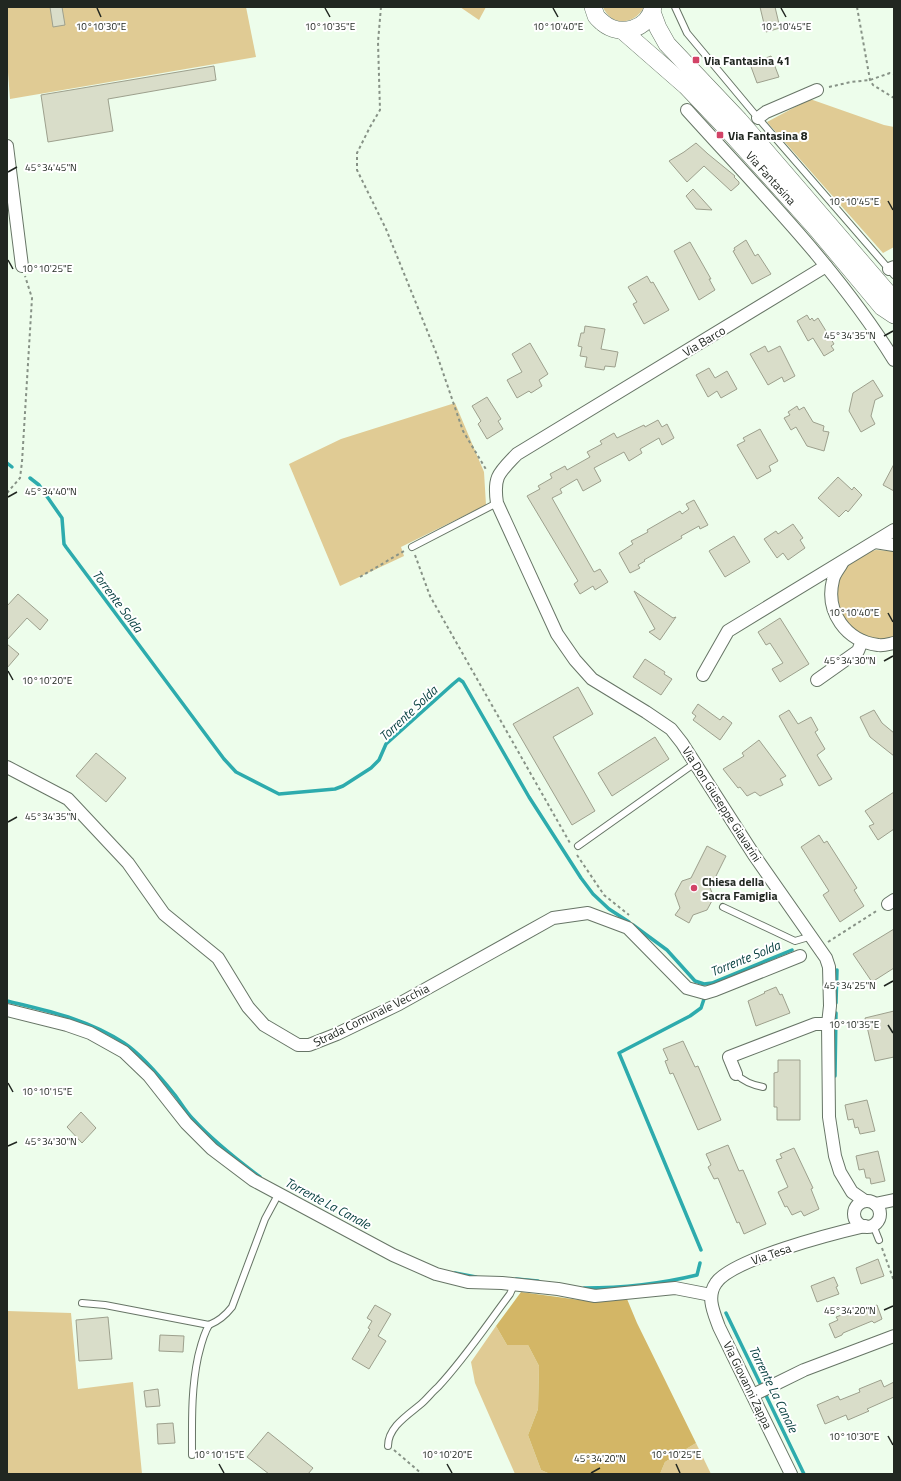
<svg xmlns="http://www.w3.org/2000/svg" width="901" height="1481" font-family="'Titillium Web',sans-serif">
  <style>
    .green { fill: #e0cb94 }
    .forest { fill: #d3b666 }
    .lines { fill: none; stroke-linecap: round; stroke-linejoin: round }
    .stream { stroke: #2dabad; stroke-width: 3.5 }
    .building { fill: #d9ddc9; stroke: #9da08d }
    .lane-casing { stroke: #677566; stroke-width: 8 }
    .street-casing { stroke: #677566; stroke-width: 14 }
    .secondary-casing { stroke: #677566; stroke-width: 18 }
    .path { stroke: #879286; stroke-width: 2; stroke-dasharray: 3 3; stroke-linecap: butt }
    .lane { stroke: #fff; stroke-width: 6 }
    .street { stroke: #fff; stroke-width: 12 }
    .secondary { stroke: #fff; stroke-width: 17 }
    .ticks { fill: none; stroke: #212721; stroke-width: 1.5 }
    .poi-dot { fill: #d24367; stroke: #fff; stroke-width: 1.5 }
    .labels { text-anchor: middle; dominant-baseline: central; stroke-width: 4; stroke-linejoin: round; paint-order: stroke }
    .poi-label { font-size: 12px; font-weight: bold; fill: #212721; stroke: #fff; text-anchor: start }
    .street-label { font-size: 12px; fill: #212721; stroke: #fff }
    .water-label { font-size: 13px; font-style: italic; fill: #0a4242; stroke: #fff }
    .ticks-label { font-size: 10px; text-anchor: middle; fill: #212721; stroke: #fff; stroke-width: 4; stroke-linejoin: round; paint-order: stroke }
  </style>
  <rect width="100%" height="100%" fill="#edfdeb"/>
  <!-- green -->
  <g class="green">
    <polygon points="7,7 246,7 256,57 10,99 7,59"/>
    <polygon points="460,7 486,7 479,20"/>
    <path d="M 603,7 L 644,7 C 635,25 611,27 603,7 Z"/>
    <polygon points="810,99 884,125 894,127 894,247 883,253 767,122"/>
    <polygon points="455,403 484,472 486,505 401,547 404,556 340,586 289,464 341,439"/>
    <path d="M 876,550 L 894,551 L 894,637 C 844,653 814,578 862,555 C 866,552 872,551 876,550 Z"/>
    <polygon points="7,1311 71,1313 78,1389 133,1382 142,1474 7,1474"/>
    <polygon points="496,1326 507,1345 528,1345 539,1366 538,1409 528,1435 541,1470 550,1474 515,1474 475,1383 471,1362"/>
    <polygon points="696,1443 711,1474 660,1474 665,1462"/>
  </g>
  <!-- forest -->
  <polygon class="forest" points="521,1292 587,1301 627,1299 637,1323 696,1443 665,1462 660,1474 550,1474 541,1470 528,1435 538,1409 539,1366 528,1345 507,1345 496,1326"/>
  <g class="lines">
    <!-- stream -->
    <g class="stream">
      <polyline points="7,463 12,467"/>
      <polyline points="30,478 39,485 62,518 64,544 66,547 224,759 236,772 279,794 335,789 343,786 371,768 379,760 386,744 453,684 459,679 463,682 529,797 581,878 593,894 609,909 629,922"/>
      <polyline points="633,925 667,950 695,981 704,984 712,983 792,950"/>
      <path d="M 7,1001 C 48,1011 88,1019 124,1043 C 141,1054 162,1079 175,1095 C 181,1103 186,1112 193,1119 C 213,1141 236,1159 260,1177"/>
      <polyline points="836,1003 837,970"/>
      <polyline points="835,1076 836,1013"/>
      <polyline points="701,1250 619,1053 690,1016 701,1008 704,999"/>
      <polyline points="455,1273 476,1277"/>
      <polyline points="516,1279 538,1281"/>
      <path d="M 584,1288 C 622,1288 660,1284 697,1275 L 700,1263"/>
      <polyline points="726,1313 804,1474"/>
    </g>
  </g>
  <!-- building -->
  <g class="building">
    <polygon points="50,7 62,7 65,25 53,27"/>
    <polygon points="760,7 775,7 780,28 766,32"/>
    <polygon points="771,56 779,77 757,83 750,64"/>
    <polygon points="214,66 216,80 108,99 113,131 48,142 41,95"/>
    <polygon points="696,143 708,154 735,176 734,177 739,182 739,184 731,191 704,166 687,182 669,161 684,152"/>
    <polygon points="693,189 712,210 696,209 686,196"/>
    <polygon points="746,240 755,256 758,254 771,274 752,284 733,251 735,250 734,248"/>
    <polygon points="690,242 711,279 709,279 715,290 699,300 674,251"/>
    <polygon points="647,276 651,283 653,282 669,310 644,324 633,304 637,302 628,287"/>
    <polygon points="807,315 810,320 812,318 814,321 818,318 834,344 831,346 834,350 824,356 813,338 808,341 797,321"/>
    <polygon points="585,326 605,329 601,349 618,352 615,367 605,366 604,370 585,367 587,357 580,356 582,347 578,346 581,333 584,333"/>
    <polygon points="530,343 548,374 539,380 542,386 531,393 529,391 517,398 507,380 522,372 512,354"/>
    <polygon points="765,346 768,352 780,346 795,376 784,382 782,377 768,385 750,354"/>
    <polygon points="709,368 715,378 727,371 737,389 721,398 717,391 708,397 696,375"/>
    <polygon points="873,380 883,396 875,400 871,416 875,424 861,432 849,411 853,393"/>
    <polygon points="487,397 501,419 498,421 503,429 487,439 478,424 481,421 472,406"/>
    <polygon points="797,406 799,410 804,407 813,422 824,426 823,431 829,432 824,451 807,446 796,427 791,430 784,418 790,415 788,412"/>
    <polygon points="658,420 662,427 667,424 674,438 662,445 659,438 640,449 642,453 629,461 624,452 594,468 601,481 583,491 577,479 560,489 562,493 552,498 594,572 600,569 608,582 595,590 593,586 580,594 574,584 578,581 527,496 540,489 538,486 552,478 550,474 565,466 567,470 590,457 587,452 602,444 600,441 614,433 617,438 644,425 645,427"/>
    <polygon points="760,429 778,461 769,466 771,471 757,479 737,445 745,441 743,438"/>
    <polygon points="894,464 894,491 883,485"/>
    <polygon points="838,477 852,490 854,487 862,495 848,512 846,510 839,517 818,498"/>
    <polygon points="694,500 708,525 700,529 699,526 681,536 682,538 644,560 645,561 638,565 640,568 630,573 619,553 633,544 631,541 648,532 647,530 680,511 682,514 689,509 686,504"/>
    <polygon points="793,524 803,538 800,540 805,548 788,560 783,553 777,558 764,539 776,531 778,534"/>
    <polygon points="734,536 750,562 725,577 709,551"/>
    <polygon points="634,591 673,618 676,617 660,640 649,632 655,629"/>
    <polygon points="18,594 48,620 40,630 27,618 7,640 7,606"/>
    <polygon points="780,618 809,664 780,682 772,669 783,663 770,643 766,645 758,632"/>
    <polygon points="7,644 19,654 7,668"/>
    <polygon points="645,659 665,672 664,674 672,679 661,695 633,677"/>
    <polygon points="578,687 593,714 553,737 595,811 572,825 513,724"/>
    <polygon points="698,704 720,720 723,716 732,723 720,740 693,720 696,716 692,713"/>
    <polygon points="789,710 798,724 811,717 818,730 815,732 825,749 817,755 832,779 819,786 779,716"/>
    <polygon points="874,710 882,723 894,733 894,756 870,737 860,717"/>
    <polygon points="655,737 669,759 612,796 598,773"/>
    <polygon points="759,740 786,776 780,779 783,785 760,796 755,792 747,796 740,787 738,788 723,769 744,756 742,753"/>
    <polygon points="96,753 126,778 106,802 76,776"/>
    <polygon points="894,792 894,829 878,840 869,826 874,824 865,811"/>
    <polygon points="819,835 824,843 827,841 857,888 854,890 864,906 840,922 823,895 829,891 801,847"/>
    <polygon points="707,846 726,856 710,888 714,897 707,910 693,915 689,923 675,915 680,908 675,894 682,881 691,878"/>
    <polygon points="894,929 894,968 872,982 853,954"/>
    <polygon points="776,987 780,995 782,994 790,1013 756,1026 748,1001 765,993 764,992"/>
    <polygon points="894,1011 894,1057 875,1061 865,1018"/>
    <polygon points="683,1041 695,1067 698,1066 721,1120 698,1130 673,1073 670,1074 665,1061 668,1060 663,1049"/>
    <polygon points="778,1060 800,1060 800,1120 777,1120 777,1107 774,1107 774,1073 778,1072"/>
    <polygon points="867,1100 875,1131 860,1134 858,1127 855,1128 853,1119 848,1120 845,1105"/>
    <polygon points="81,1112 96,1128 82,1143 67,1127"/>
    <polygon points="728,1145 739,1171 743,1170 766,1224 744,1234 739,1222 737,1223 718,1178 714,1179 708,1167 711,1165 706,1154"/>
    <polygon points="794,1148 813,1188 811,1189 819,1209 804,1216 801,1211 792,1215 787,1206 785,1207 778,1192 788,1187 776,1160 782,1158 780,1154"/>
    <polygon points="878,1151 885,1181 871,1184 870,1178 866,1178 864,1169 859,1170 856,1156"/>
    <polygon points="878,1259 884,1276 861,1284 856,1268"/>
    <polygon points="834,1277 838,1286 836,1287 839,1294 817,1302 811,1286"/>
    <polygon points="375,1305 391,1314 378,1336 386,1341 369,1369 352,1359 370,1329 368,1328 372,1321 367,1318"/>
    <polygon points="877,1305 882,1319 874,1323 872,1321 843,1333 842,1335 835,1338 829,1324 838,1320 836,1317 866,1306 868,1309"/>
    <polygon points="108,1317 112,1359 79,1361 76,1320"/>
    <polygon points="160,1335 184,1336 183,1352 159,1351"/>
    <polygon points="881,1380 884,1387 894,1382 894,1397 867,1409 869,1411 848,1420 846,1415 825,1424 817,1405 838,1396 840,1400 860,1392 859,1389"/>
    <polygon points="158,1389 160,1406 146,1407 144,1391"/>
    <polygon points="173,1423 175,1443 158,1444 157,1424"/>
    <polygon points="268,1432 313,1468 308,1474 269,1474 247,1457"/>
  </g>
  <g class="lines">
    <!-- lane casing -->
    <g class="lane-casing">
      <g id="lane">
        <polyline points="675,7 687,33 758,118 894,275"/>
        <polyline points="412,547 497,503"/>
        <polyline points="578,846 695,763"/>
        <polyline points="723,907 795,941 812,936"/>
        <path d="M 736,1074 C 744,1082 752,1085 763,1087"/>
        <polyline points="873,1225 879,1240"/>
        <path d="M 82,1303 L 105,1305 L 209,1325 C 219,1321 225,1316 232,1307 L 265,1219 L 279,1193"/>
        <path d="M 388,1446 C 388,1427 408,1415 421,1404 C 427,1399 432,1392 438,1387 C 465,1358 486,1326 510,1294 L 514,1285"/>
        <path d="M 192,1455 C 192,1422 191,1390 198,1357 C 201,1345 203,1335 209,1325"/>
      </g>
    </g>
    <!-- street casing -->
    <g class="street-casing">
      <g id="street">
        <path d="M 687,110 C 759,190 837,268 894,360"/>
        <polyline points="758,118 766,112 817,90"/>
        <polyline points="7,146 22,266"/>
        <path d="M 826,266 L 517,454 C 499,473 493,476 497,503 L 557,634 L 575,660 L 592,679 L 646,712 L 671,729 L 682,743 L 754,855 L 826,958 L 829,967 L 830,1006 L 828,1024 L 829,1117 L 835,1156 L 840,1172 L 852,1192 L 865,1201"/>
        <polyline points="889,269 894,267"/>
        <polyline points="875,542 894,545"/>
        <path d="M 842,563 C 839,569 834,574 833,580 C 825,612 846,641 878,645 C 883,646 889,644 894,643"/>
        <polyline points="703,675 728,631 894,530"/>
        <polyline points="817,680 858,651 862,641"/>
        <polyline points="7,767 68,799 128,863 164,914 218,958 248,1007 264,1025 298,1045 309,1045 337,1034 399,1004 553,918 588,913 628,928 687,988 705,993 715,990 800,956"/>
        <polyline points="888,904 894,900"/>
        <polyline points="7,1010 67,1025 90,1033 124,1052 149,1076 186,1123 212,1149 253,1180 393,1255 436,1274 468,1282 502,1283 558,1289 595,1296 675,1288 711,1295"/>
        <polyline points="736,1074 729,1057 815,1024 828,1024"/>
        <circle cx="867" cy="1214" r="13"/>
        <polyline points="875,1204 894,1200"/>
        <polyline points="753,1395 804,1370 894,1336"/>
        <path d="M 791,1474 L 719,1327 C 714,1313 706,1297 716,1283 C 732,1259 835,1233 865,1226"/>
      </g>
    </g>
    <!-- secondary casing -->
    <g class="secondary-casing">
      <g id="secondary">
        <path d="M 593,7 C 594,10 595,13 596,16 C 598,19 601,21 603,23 C 620,37 648,30 653,7"/>
        <polyline points="652,12 658,28 667,44 739,120 894,300"/>
        <polyline points="623,31 686,86 728,130 816,228 882,307 894,315"/>
      </g>
    </g>
    <!-- path -->
    <g class="path">
      <polyline points="381,7 378,42 380,110 370,127 357,153 357,170 386,229 437,355 463,431 487,471"/>
      <polyline points="857,7 870,80 873,85 894,98"/>
      <polyline points="829,87 851,82 870,80 890,73 894,74"/>
      <polyline points="7,493 20,478 22,462 32,298 25,276"/>
      <polyline points="415,555 430,596 570,843"/>
      <polyline points="360,577 404,551"/>
      <polyline points="577,855 604,895 629,915"/>
      <polyline points="828,942 878,910"/>
      <polyline points="882,1248 894,1281"/>
      <polyline points="394,1450 422,1474"/>
    </g>
    <!-- lane -->
    <use href="#lane" class="lane"/>
    <!-- street -->
    <use href="#street" class="street"/>
    <!-- secondary -->
    <use href="#secondary" class="secondary"/>
  </g>
  <!-- ticks -->
  <path class="ticks" d="M 97,8 L 101,17M 325,8 L 330,17M 553,8 L 558,17M 781,8 L 786,17M 8,172 L 17,167M 888,201 L 893,210M 8,260 L 13,269M 884,336 L 893,331M 8,497 L 17,492M 888,613 L 893,622M 884,661 L 893,656M 8,671 L 13,680M 8,822 L 17,817M 884,986 L 893,981M 888,1025 L 893,1033M 8,1083 L 13,1092M 8,1146 L 17,1142M 884,1310 L 893,1306M 888,1436 L 893,1445M 219,1464 L 224,1473M 447,1464 L 452,1473M 676,1464 L 680,1473M 591,1473 L 600,1468"/>
  <!-- markers -->
  <g class="poi-dot">
    <rect x="692" y="56" width="8" height="8" rx="2"/>
    <rect x="716" y="131" width="8" height="8" rx="2"/>
    <circle cx="694" cy="888" r="4"/>
  </g>
  <g class="labels">
    <!-- poi labels -->
    <g class="poi-label">
      <text x="704" y="60">Via Fantasina 41</text>
      <text x="728" y="135">Via Fantasina 8</text>
      <text x="702" y="881">Chiesa della<tspan x="702" dy="14">Sacra Famiglia</tspan></text>
    </g>
    <!-- street labels -->
    <g class="street-label">
      <text transform="translate(771 178) rotate(48)">Via Fantasina</text>
      <text transform="translate(704 341) rotate(-31)">Via Barco</text>
      <text transform="translate(722 804) rotate(57)">Via Don Giuseppe Giavarini</text>
      <text transform="translate(371 1015) rotate(-26)">Strada Comunale Vecchia</text>
      <text transform="translate(771 1254) rotate(-19)">Via Tesa</text>
      <text transform="translate(748 1385) rotate(64)">Via Giovanni Zappa</text>
    </g>
    <!-- water labels -->
    <g class="water-label">
      <text transform="translate(118 601) rotate(53)">Torrente Solda</text>
      <text transform="translate(408 713) rotate(-43)">Torrente Solda</text>
      <text transform="translate(745 958) rotate(-22)">Torrente Solda</text>
      <text transform="translate(328 1203) rotate(28)">Torrente La Canale</text>
      <text transform="translate(774 1389) rotate(64)">Torrente La Canale</text>
    </g>
  </g>
  <g class="ticks-label">
    <text x="101" y="30">10°10'30"E</text>
    <text x="330" y="30">10°10'35"E</text>
    <text x="558" y="30">10°10'40"E</text>
    <text x="786" y="30">10°10'45"E</text>
    <text x="51" y="171">45°34'45"N</text>
    <text x="854" y="205">10°10'45"E</text>
    <text x="47" y="272">10°10'25"E</text>
    <text x="850" y="339">45°34'35"N</text>
    <text x="51" y="495">45°34'40"N</text>
    <text x="854" y="616">10°10'40"E</text>
    <text x="850" y="664">45°34'30"N</text>
    <text x="47" y="684">10°10'20"E</text>
    <text x="51" y="820">45°34'35"N</text>
    <text x="850" y="989">45°34'25"N</text>
    <text x="854" y="1028">10°10'35"E</text>
    <text x="47" y="1095">10°10'15"E</text>
    <text x="51" y="1145">45°34'30"N</text>
    <text x="850" y="1314">45°34'20"N</text>
    <text x="854" y="1440">10°10'30"E</text>
    <text x="219" y="1458">10°10'15"E</text>
    <text x="447" y="1458">10°10'20"E</text>
    <text x="676" y="1458">10°10'25"E</text>
    <text x="600" y="1462">45°34'20"N</text>
  </g>
  <!-- border -->
  <rect width="901" height="1481" fill="none" stroke="#212721" stroke-width="16"/>
</svg>
